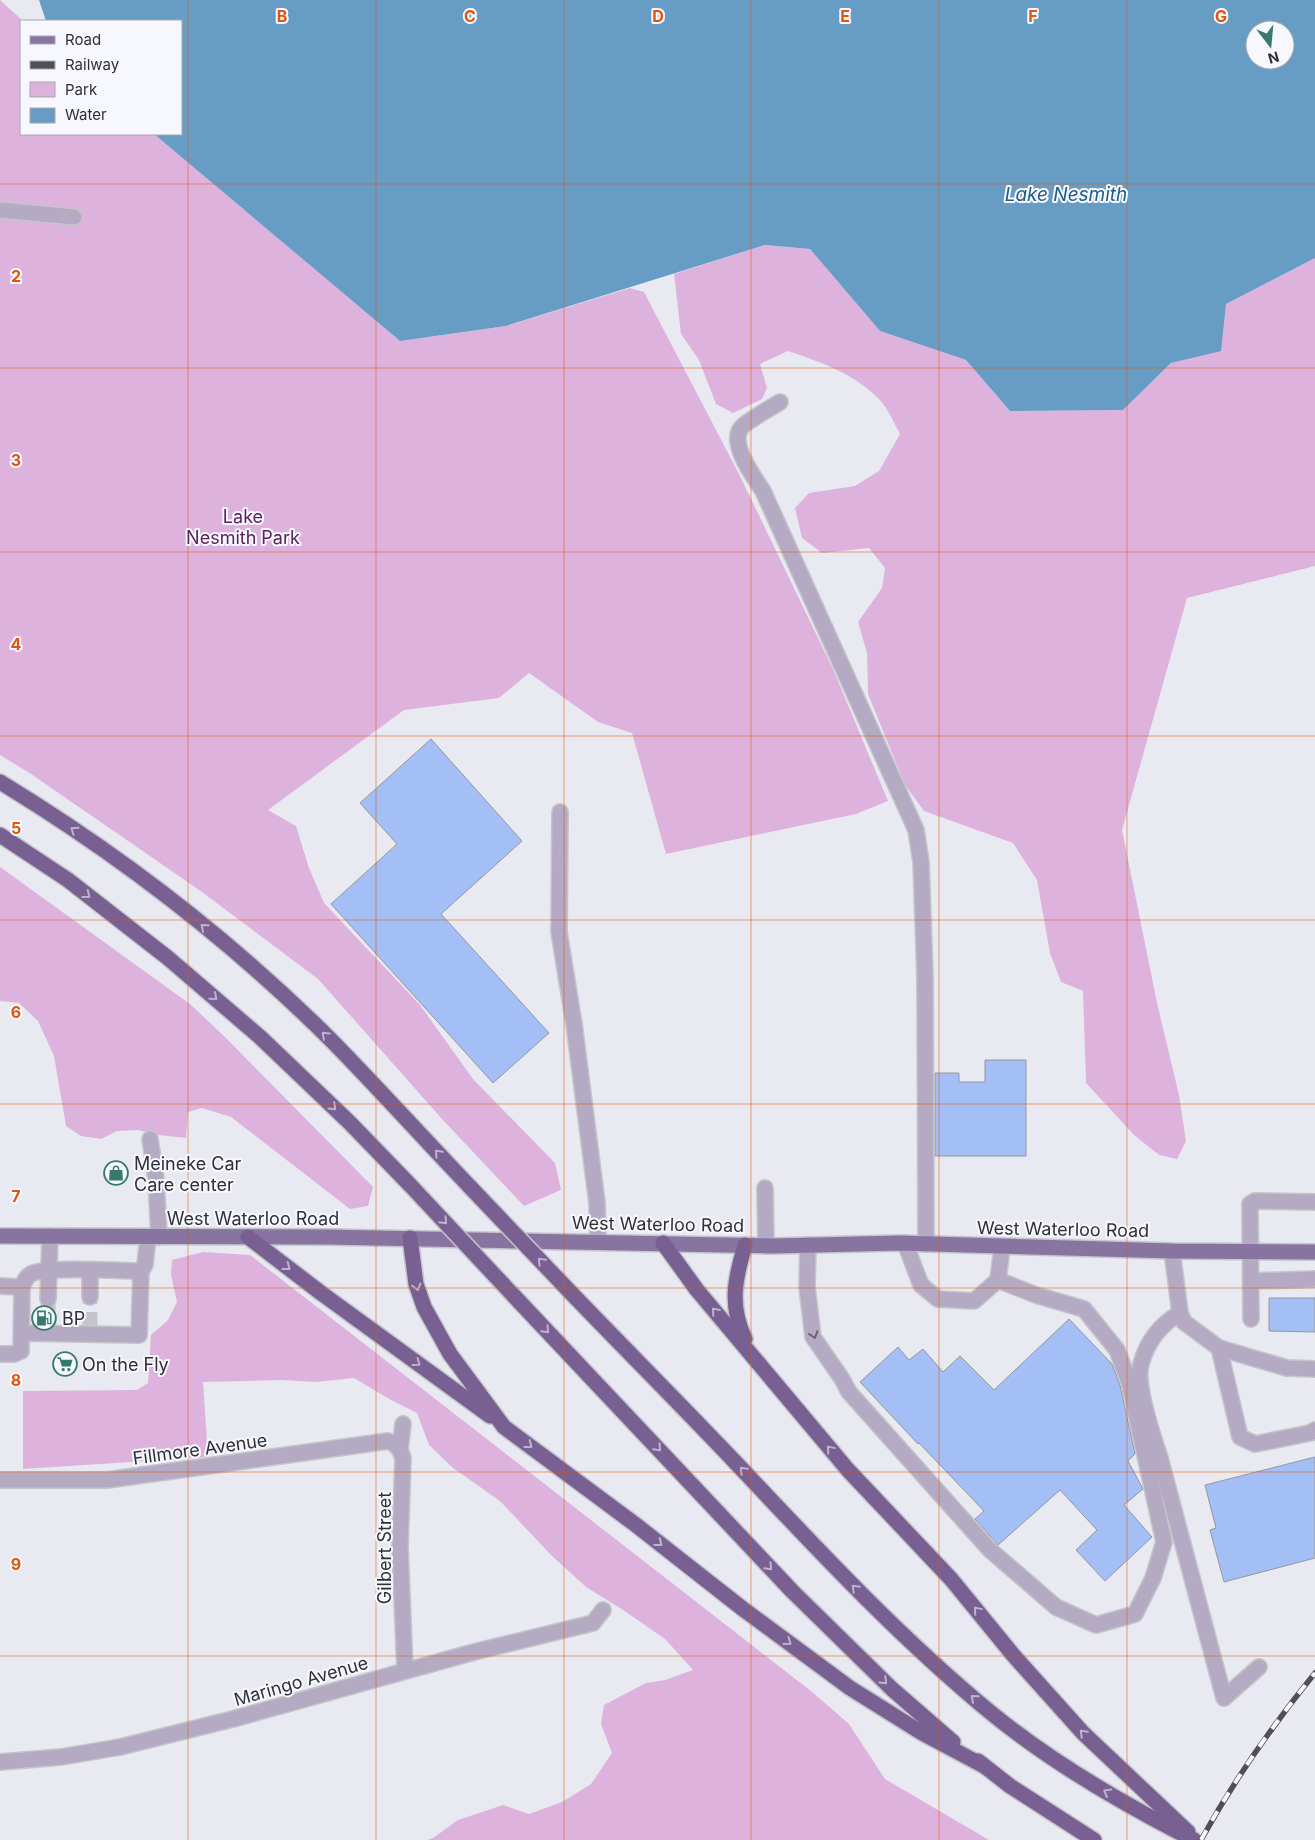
<svg xmlns="http://www.w3.org/2000/svg" width="1315" height="1840" font-family="Inter,sans-serif">
  <style>
    .green { fill: #ddb3dd }
    .water { fill: #679cc5; fill-rule: evenodd }
    .building { fill: #a3bff5; stroke: #94979e }
    .lines { fill: none; stroke-linecap: round; stroke-linejoin: round }
    .minor-tunnel { stroke: #c4c5cb; stroke-width: 15; stroke-dasharray: 15 8; stroke-linecap: butt }
    .minor-casing { stroke: #c4c5cb; stroke-width: 18 }
    .major-casing { stroke: #c4c5cb; stroke-width: 18 }
    .highway-casing { stroke: #c4c5cb; stroke-width: 18 }
    .minor { stroke: #b5aac3; stroke-width: 15 }
    .major { stroke: #8874a0; stroke-width: 15 }
    .highway { stroke: #786093; stroke-width: 15 }
    .rail-casing { stroke: #505054; stroke-width: 5.5 }
    .rail { stroke: #f7f7ff; stroke-width: 4; stroke-dasharray: 11; stroke-linecap: butt }
    .highway-bridge-casing { stroke: #c4c5cb; stroke-width: 18; stroke-linecap: butt }
    .highway-bridge { stroke: #786093; stroke-width: 15 }
    .oneway { stroke: #beb3ce }
    .oneway2 { stroke: #65616d }
    .grid { fill: none; stroke: #df570e; stroke-width: 1; stroke-opacity: 0.55 }
    .labels { text-anchor: middle; dominant-baseline: central; stroke-width: 4; stroke-linejoin: round; paint-order: stroke }
    .park-label { font-size: 18px; fill: #5a235c; stroke: #f7f7ff }
    .poi-label { font-size: 18px; fill: #303033; stroke: #f7f7ff; text-anchor: start }
    .street-label { font-size: 18px; fill: #303033; stroke: #f7f7ff }
    .water-label { font-size: 19px; font-style: italic; fill: #205d85; stroke: #f7f7ff }
    .grid-label { font-size: 16px; text-anchor: middle; font-weight: bold; fill: #df570e; stroke: #f7f7ff; stroke-width: 4; stroke-linejoin: round; paint-order: stroke }
  </style>
  <rect width="100%" height="100%" fill="#e9eaf1"/>
  <!-- green -->
  <g class="green">
    <polygon points="0,0 23,21 21,21 21,134 154,134 400,341 506,326 630,288 644,292 740,476 833,669 888,801 856,814 666,854 632,733 598,722 529,673 499,698 404,710 268,810 296,826 309,868 324,903 420,1005 473,1079 555,1163 561,1190 524,1206 442,1119 318,979 202,892 31,774 0,755"/>
    <path d="M 765,245 L 810,249 L 880,331 L 966,360 L 1010,411 L 1123,410 L 1171,363 L 1220,350 L 1226,304 L 1315,258 L 1315,566 L 1187,598 L 1122,830 L 1157,1003 L 1179,1095 L 1186,1141 L 1177,1159 L 1159,1155 L 1134,1135 L 1086,1083 L 1083,991 L 1061,982 L 1050,953 L 1037,880 L 1013,843 L 924,811 L 905,785 L 868,694 L 867,653 L 858,622 L 882,588 L 885,568 L 869,548 L 822,553 L 802,538 L 795,508 L 809,493 L 855,486 L 879,471 L 900,434 C 894,423 888,409 880,400 C 855,374 821,362 788,351 L 760,364 L 767,388 L 762,399 L 733,413 L 716,404 L 699,360 L 681,334 L 674,274 Z"/>
    <polygon points="0,867 190,1004 226,1038 373,1187 368,1206 350,1209 231,1117 202,1108 188,1112 186,1138 158,1135 137,1130 117,1131 101,1139 81,1136 66,1126 54,1056 38,1021 19,1003 0,1001"/>
    <polygon points="203,1252 250,1255 811,1691 849,1724 885,1779 989,1840 427,1840 433,1838 458,1820 503,1805 529,1814 562,1802 591,1784 612,1753 601,1724 604,1705 646,1683 665,1680 693,1670 665,1639 623,1610 586,1587 551,1555 500,1501 453,1468 429,1445 417,1413 391,1400 354,1378 315,1382 282,1380 203,1382 208,1457 23,1469 23,1391 137,1390 148,1383 151,1335 168,1320 177,1302 171,1275 172,1260"/>
  </g>
  <!-- water -->
  <path class="water" d="M 39,0 L 1315,0 L 1315,258 L 1226,304 L 1221,351 L 1171,363 L 1123,410 L 1010,411 L 966,360 L 880,331 L 810,249 L 765,245 L 506,326 L 400,341 L 154,134 L 181,134 L 181,21 L 46,21 ZM 1255,30 L 1285,30 L 1285,60 L 1255,60 Z"/>
  <!-- building -->
  <g class="building">
    <polygon points="431,739 522,841 441,914 549,1033 493,1083 331,904 397,844 360,803"/>
    <polygon points="985,1060 1026,1060 1026,1156 935,1156 935,1073 959,1073 959,1082 985,1082"/>
    <polygon points="1269,1298 1315,1298 1315,1332 1269,1331"/>
    <polygon points="1069,1319 1112,1364 1120,1385 1135,1454 1128,1461 1143,1489 1124,1505 1152,1537 1105,1581 1076,1550 1097,1530 1060,1490 998,1545 975,1519 984,1511 919,1443 918,1444 860,1382 898,1347 909,1360 923,1349 943,1372 960,1356 994,1390"/>
    <polygon points="1315,1457 1315,1558 1224,1582 1210,1530 1216,1528 1205,1485"/>
  </g>
  <g class="lines">
    <!-- minor-tunnel -->
    <g class="minor-tunnel">
      <polyline points="48,1299 48,1326"/>
      <polyline points="90,1327 90,1297"/>
    </g>
    <!-- minor casing -->
    <g class="minor-casing">
      <g id="minor">
        <polyline points="0,210 74,217"/>
        <path d="M 780,402 C 771,408 746,421 741,428 C 729,444 754,477 763,491 L 916,830 L 921,862 L 925,977 L 926,1244"/>
        <polyline points="560,812 559,932 574,1024 597,1203 598,1242"/>
        <polyline points="150,1139 156,1179 159,1237"/>
        <polyline points="765,1188 766,1246"/>
        <polyline points="905,1243 921,1285 938,1299 974,1301 998,1280 1002,1247"/>
        <polyline points="808,1245 807,1287 813,1337 842,1379 849,1392 990,1550 1056,1607 1096,1625 1135,1614 1153,1578 1164,1542 1129,1382 1117,1350 1084,1309 1036,1295 998,1280"/>
        <polyline points="1172,1251 1180,1313 1184,1322 1219,1348 1287,1368 1315,1369"/>
        <polyline points="1251,1281 1315,1279"/>
        <polyline points="0,1286 22,1287"/>
        <polyline points="90,1297 90,1270"/>
        <polyline points="48,1299 50,1236"/>
        <path d="M 1180,1313 C 1161,1324 1147,1342 1141,1364 C 1135,1384 1153,1437 1160,1458 L 1224,1698 L 1259,1667"/>
        <polyline points="1251,1319 1250,1204 1255,1201 1315,1202"/>
        <polyline points="22,1333 139,1335 141,1271"/>
        <polyline points="1219,1348 1240,1437 1255,1444 1310,1433 1315,1430"/>
        <path d="M 0,1354 L 14,1354 L 21,1351 L 22,1287 C 24,1282 26,1277 31,1274 C 44,1266 121,1271 141,1271 L 145,1265 L 148,1237"/>
        <polyline points="403,1424 400,1450 403,1458 400,1547 405,1671"/>
        <polyline points="0,1480 107,1480 388,1441 393,1443 400,1450"/>
        <polyline points="0,1762 61,1757 120,1747 233,1719 474,1652 593,1623 603,1610"/>
      </g>
    </g>
    <!-- major casing -->
    <g class="major-casing">
      <polyline id="major" points="0,1236 328,1237 773,1246 900,1243 1172,1251 1315,1252"/>
    </g>
    <!-- highway casing -->
    <g class="highway-casing">
      <g id="highway">
        <path d="M 0,782 C 120,855 234,943 333,1042 C 380,1090 425,1140 471,1188"/>
        <polyline points="0,835 68,880 168,958 260,1037 350,1123 411,1186"/>
        <polyline points="248,1237 321,1293 490,1416"/>
        <polyline points="410,1238 416,1284 424,1307 450,1354 504,1427 636,1525 743,1609 850,1688 922,1733 984,1766"/>
        <polyline points="663,1243 697,1290 848,1470 951,1579 1014,1656 1083,1733 1188,1832"/>
        <polyline points="513,1295 792,1591 892,1689 953,1742"/>
        <path d="M 575,1297 C 629,1353 684,1408 737,1464 C 818,1550 899,1637 990,1712 C 1052,1763 1123,1804 1194,1840"/>
        <path d="M 745,1339 C 729,1305 735,1279 745,1245"/>
        <polyline points="978,1761 1010,1786 1094,1840"/>
      </g>
    </g>
    <!-- minor -->
    <use href="#minor" class="minor"/>
    <!-- major -->
    <use href="#major" class="major"/>
    <!-- highway -->
    <use href="#highway" class="highway"/>
    <!-- rail casing -->
    <g class="rail-casing">
      <path id="rail" d="M 1201,1840 C 1234,1780 1272,1726 1315,1673"/>
    </g>
    <!-- rail -->
    <use href="#rail" class="rail"/>
    <!-- highway-bridge casing -->
    <g class="highway-bridge-casing">
      <g id="highway-bridge">
        <polyline points="411,1186 513,1295"/>
        <polyline points="471,1188 575,1297"/>
      </g>
    </g>
    <!-- highway-bridge -->
    <use href="#highway-bridge" class="highway-bridge"/>
  </g>
  <!-- one-way arrows -->
  <defs><path id="oneway-chevron" d="M-2-3.5L2.5 0L-2 3.5" fill="none" stroke-width="1.6" stroke-linecap="round" stroke-linejoin="round" transform="scale(1.25)"/></defs>
  <g class="oneway">
    <use href="#oneway-chevron" transform="translate(74 830) rotate(-145)"/>
    <use href="#oneway-chevron" transform="translate(87 895) rotate(38)"/>
    <use href="#oneway-chevron" transform="translate(204 927) rotate(-140)"/>
    <use href="#oneway-chevron" transform="translate(214 997) rotate(41)"/>
    <use href="#oneway-chevron" transform="translate(325 1035) rotate(-137)"/>
    <use href="#oneway-chevron" transform="translate(333 1107) rotate(44)"/>
    <use href="#oneway-chevron" transform="translate(438 1153) rotate(-134)"/>
    <use href="#oneway-chevron" transform="translate(444 1221) rotate(47)"/>
    <use href="#oneway-chevron" transform="translate(541 1261) rotate(-134)"/>
    <use href="#oneway-chevron" transform="translate(287 1267) rotate(38)"/>
    <use href="#oneway-chevron" transform="translate(417 1287) rotate(75)"/>
    <use href="#oneway-chevron" transform="translate(715 1311) rotate(-131)"/>
    <use href="#oneway-chevron" transform="translate(546 1330) rotate(47)"/>
    <use href="#oneway-chevron" transform="translate(417 1363) rotate(36)"/>
    <use href="#oneway-chevron" transform="translate(529 1445) rotate(37)"/>
    <use href="#oneway-chevron" transform="translate(658 1448) rotate(47)"/>
    <use href="#oneway-chevron" transform="translate(830 1449) rotate(-130)"/>
    <use href="#oneway-chevron" transform="translate(743 1470) rotate(-133)"/>
    <use href="#oneway-chevron" transform="translate(659 1543) rotate(38)"/>
    <use href="#oneway-chevron" transform="translate(769 1567) rotate(47)"/>
    <use href="#oneway-chevron" transform="translate(855 1588) rotate(-135)"/>
    <use href="#oneway-chevron" transform="translate(977 1610) rotate(-130)"/>
    <use href="#oneway-chevron" transform="translate(788 1642) rotate(36)"/>
    <use href="#oneway-chevron" transform="translate(884 1681) rotate(44)"/>
    <use href="#oneway-chevron" transform="translate(974 1698) rotate(-139)"/>
    <use href="#oneway-chevron" transform="translate(1083 1733) rotate(-135)"/>
    <use href="#oneway-chevron" transform="translate(1107 1792) rotate(-149)"/>
  </g>
  <use class="oneway2" href="#oneway-chevron" transform="translate(814 1335) rotate(72)"/>
  <!-- grid -->
  <path class="grid" d="M 188,0 L 188,1840M 376,0 L 376,1840M 564,0 L 564,1840M 751,0 L 751,1840M 939,0 L 939,1840M 1127,0 L 1127,1840M 0,184 L 1315,184M 0,368 L 1315,368M 0,552 L 1315,552M 0,736 L 1315,736M 0,920 L 1315,920M 0,1104 L 1315,1104M 0,1288 L 1315,1288M 0,1472 L 1315,1472M 0,1656 L 1315,1656"/>
  <!-- icons -->
  <defs>
    <g id="shop-ring" transform="scale(1.25)"><circle r="9.5" fill="#f7f7ff" stroke="#367a6d" stroke-width="1.5"/><path d="M-5-2.5h2.3a2.7 3.5 0 0 1 5.4 0H5L5.5 6h-11ZM-1.5-2.5h3a1.5 2.3 0 0 0-3 0Z" fill="#367a6d"/></g>
    <g id="fuel-ring" transform="scale(1.25)"><circle r="9.5" fill="#f7f7ff" stroke="#367a6d" stroke-width="1.5"/><path d="M-5.5-6h7V0h2V4h1.3V-2.5L3-4.5l.8-.8L6-3V5H2.5V1h-1V6h-7ZM-4.2-4.7v3.2H.2V-4.7Z" fill="#367a6d"/></g>
    <g id="supermarket-ring" transform="scale(1.25)"><circle r="9.5" fill="#f7f7ff" stroke="#367a6d" stroke-width="1.5"/><path d="M-6-5.5h2.5l.6 2H6L4.5 2H-2.5L-4.4-4H-6ZM-1.5 3.2a1.3 1.3 0 1 0 .1 0ZM3 3.2a1.3 1.3 0 1 0 .1 0Z" fill="#367a6d"/></g>
  </defs>
  <g fill-rule="evenodd">
    <use href="#shop-ring" x="116" y="1173"/>
    <use href="#fuel-ring" x="44" y="1318"/>
    <use href="#supermarket-ring" x="65" y="1364"/>
  </g>
  <g class="labels">
    <!-- park labels -->
    <g class="park-label">
      <text x="243" y="516">Lake<tspan x="243" dy="21">Nesmith Park</tspan></text>
    </g>
    <!-- poi labels -->
    <g class="poi-label">
      <text x="134" y="1163">Meineke Car<tspan x="134" dy="21">Care center</tspan></text>
      <text x="62" y="1318">BP</text>
      <text x="82" y="1364">On the Fly</text>
    </g>
    <!-- street labels -->
    <g class="street-label">
      <text x="253" y="1218">West Waterloo Road</text>
      <text transform="translate(658 1224) rotate(1)">West Waterloo Road</text>
      <text transform="translate(1063 1229) rotate(1)">West Waterloo Road</text>
      <text transform="translate(200 1449) rotate(-8)">Fillmore Avenue</text>
      <text transform="translate(384 1548) rotate(-90)">Gilbert Street</text>
      <text transform="translate(301 1681) rotate(-16)">Maringo Avenue</text>
    </g>
    <!-- water labels -->
    <g class="water-label">
      <text x="1066" y="194">Lake Nesmith</text>
    </g>
  </g>
  <g class="grid-label">
    <text x="282" y="22">B</text>
    <text x="470" y="22">C</text>
    <text x="658" y="22">D</text>
    <text x="845" y="22">E</text>
    <text x="1033" y="22">F</text>
    <text x="1221" y="22">G</text>
    <text x="16" y="282">2</text>
    <text x="16" y="466">3</text>
    <text x="16" y="650">4</text>
    <text x="16" y="834">5</text>
    <text x="16" y="1018">6</text>
    <text x="16" y="1202">7</text>
    <text x="16" y="1386">8</text>
    <text x="16" y="1570">9</text>
  </g>
  <!-- legend -->
  <rect x="20" y="20" width="162" height="115" fill="#f7f7ff" stroke="#a7a7ad"/>
  <rect x="30" y="36" width="25" height="8" fill="#8874a0" stroke="#a7a7ad"/>
  <text x="65" y="45" font-size="15" fill="#303033">Road</text>
  <rect x="30" y="61" width="25" height="8" fill="#505054" stroke="#a7a7ad"/>
  <text x="65" y="70" font-size="15" fill="#303033">Railway</text>
  <rect x="30" y="82" width="25" height="15" fill="#ddb3dd" stroke="#a7a7ad"/>
  <text x="65" y="95" font-size="15" fill="#303033">Park</text>
  <rect x="30" y="108" width="25" height="15" fill="#679cc5" stroke="#a7a7ad"/>
  <text x="65" y="120" font-size="15" fill="#303033">Water</text>
  <!-- north arrow -->
  <g transform="translate(1270 45) rotate(164)"><circle r="24" fill="#f7f7ff" stroke="#a7a7ad"/>
  <path d="M0-4L9 19L0 12L-9 19Z" fill="#367a6d"/>
  <text y="-8" font-size="14" font-weight="bold" text-anchor="middle" fill="#303033">N</text>
  </g>
</svg>
